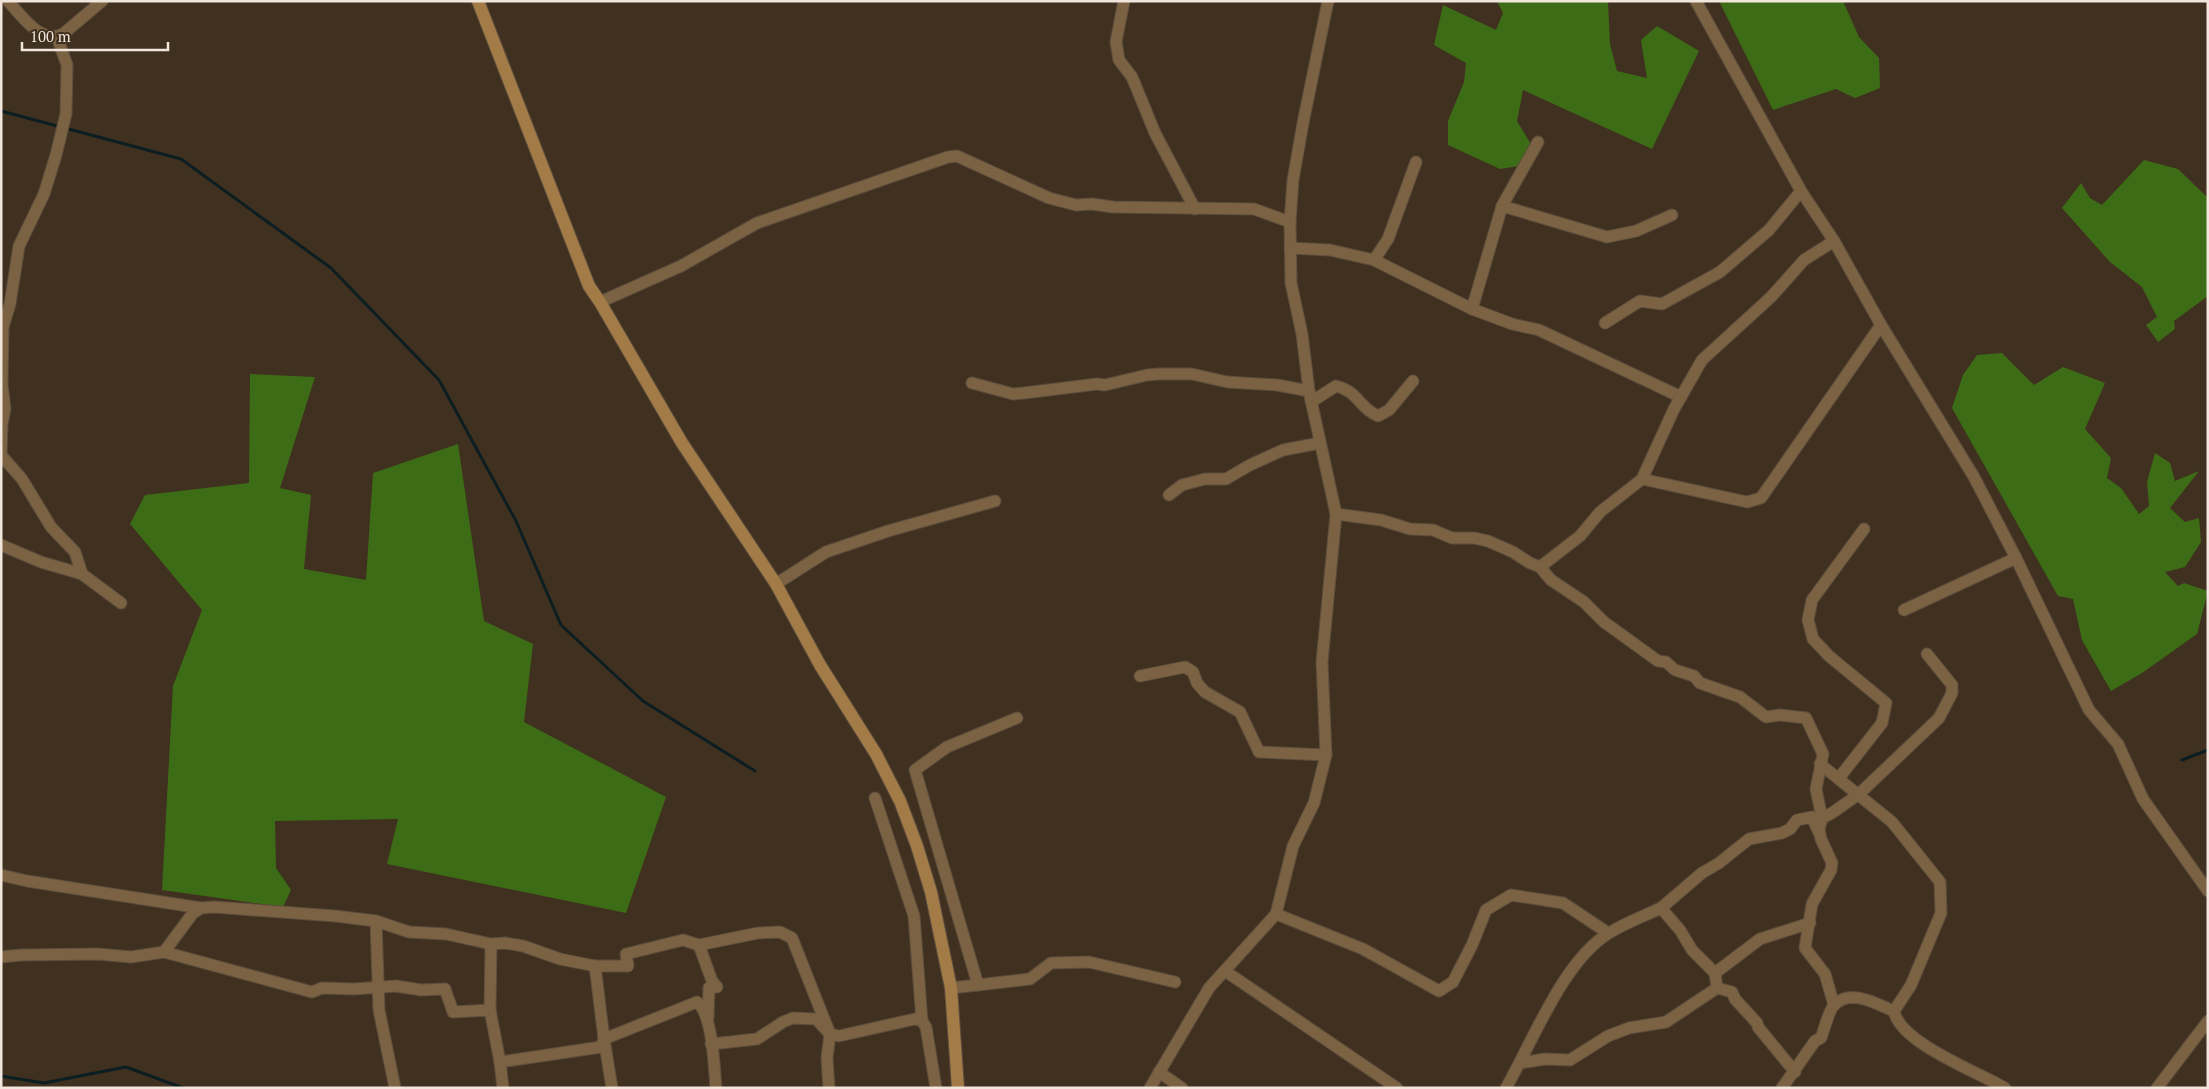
<svg xmlns="http://www.w3.org/2000/svg" width="2209" height="1089" font-family="'PT Serif',serif">
  <style>
    .forest { fill: #3d6c16 }
    .lines { fill: none; stroke-linecap: round; stroke-linejoin: round }
    .stream { stroke: #0c1e21; stroke-width: 3 }
    .street-casing { stroke: #5c4d3d; stroke-width: 13 }
    .secondary-casing { stroke: #5c4d3d; stroke-width: 14 }
    .street { stroke: #7b6242; stroke-width: 11 }
    .secondary { stroke: #a37b47; stroke-width: 12 }
  </style>
  <rect width="100%" height="100%" fill="#40301f"/>
  <!-- forest -->
  <g class="forest">
    <polygon points="1497,1 1608,1 1610,44 1617,71 1647,78 1641,40 1657,26 1699,51 1652,149 1523,90 1517,121 1532,146 1525,165 1500,169 1448,145 1448,121 1464,82 1466,63 1434,45 1443,5 1496,30 1503,13"/>
    <polygon points="1719,1 1843,1 1859,37 1879,58 1880,88 1855,98 1836,89 1773,110"/>
    <polygon points="2144,160 2178,169 2208,198 2208,296 2174,321 2175,329 2158,342 2146,325 2157,317 2142,287 2110,262 2062,208 2081,183 2090,198 2102,205"/>
    <polygon points="2002,353 2034,385 2063,367 2105,383 2085,429 2111,458 2107,478 2121,488 2139,514 2149,506 2147,482 2155,453 2170,463 2175,481 2199,471 2170,508 2185,522 2199,518 2201,542 2185,567 2165,572 2178,586 2184,583 2208,591 2197,634 2142,673 2111,691 2082,640 2073,599 2058,596 1952,408 1963,375 1977,355"/>
    <polygon points="250,374 315,377 280,488 311,495 304,569 366,580 373,473 458,444 484,621 533,644 524,722 666,797 626,913 387,864 398,819 275,821 276,868 291,890 283,907 162,890 173,686 202,610 130,524 145,495 249,483"/>
  </g>
  <g class="lines">
    <!-- stream -->
    <g class="stream">
      <polyline points="1,111 181,159 331,268 439,380 516,521 561,625 643,701 755,771"/>
      <polyline points="2182,760 2208,750"/>
      <polyline points="1,1076 44,1083 126,1067 183,1088"/>
    </g>
    <!-- street casing -->
    <g class="street-casing">
      <g id="street">
        <path d="M 8,1 C 21,15 41,45 63,34 L 102,1"/>
        <polyline points="1124,1 1116,42 1119,60 1132,77 1155,133 1195,209"/>
        <polyline points="1696,1 1801,191 1834,241 1881,325 1974,477 2016,558 2089,710 2118,744 2143,799 2208,891"/>
        <polyline points="57,37 67,65 66,114 56,155 44,194 19,246 10,304 3,327 2,384 5,409 2,424 1,455 22,479 51,527 75,552 82,574"/>
        <polyline points="1502,206 1607,237 1636,231 1672,215"/>
        <polyline points="1290,248 1330,250 1374,260 1472,309 1512,324 1539,330 1681,397"/>
        <polyline points="1374,260 1388,239 1416,162"/>
        <polyline points="600,302 681,266 757,223 948,157 957,156 1049,198 1076,205 1092,204 1113,207 1254,209 1290,222"/>
        <polyline points="1472,309 1502,206 1538,142"/>
        <polyline points="1605,323 1640,301 1662,304 1720,272 1769,230 1801,191"/>
        <polyline points="972,383 1013,394 1024,393 1097,384 1105,385 1147,375 1159,374 1192,374 1227,382 1277,385 1309,391"/>
        <path d="M 1311,402 L 1336,386 C 1358,391 1359,408 1378,416 L 1389,410 L 1413,381"/>
        <polyline points="1642,479 1747,502 1761,498 1881,325"/>
        <polyline points="1169,495 1182,485 1205,479 1226,479 1250,465 1283,450 1320,443"/>
        <polyline points="1336,514 1381,520 1410,529 1433,530 1452,538 1474,538 1488,541 1513,552 1530,563 1540,567 1551,580 1584,602 1604,622 1658,661 1666,662 1675,670 1694,676 1700,683 1740,697 1766,717 1780,715 1806,718 1823,754 1816,789 1822,818 1819,830 1821,839 1832,863 1831,870 1812,904 1805,948 1825,974 1834,1005"/>
        <polyline points="1,545 41,562 82,574 121,603"/>
        <polyline points="1540,567 1580,536 1600,512 1642,479 1674,409 1702,360 1771,297 1804,260 1834,241"/>
        <polyline points="776,584 826,552 888,531 995,501"/>
        <polyline points="1904,610 2016,558"/>
        <polyline points="1140,676 1185,667 1193,672 1197,683 1205,692 1240,712 1259,752 1326,755"/>
        <path d="M 1820,764 L 1892,822 L 1940,882 L 1941,913 L 1911,985 L 1894,1011 C 1900,1043 1978,1072 2005,1088"/>
        <polyline points="1839,778 1882,723 1886,703 1829,656 1813,639 1808,620 1812,600 1864,529"/>
        <polyline points="875,798 914,916 922,1021"/>
        <polyline points="1822,818 1832,813 1859,794 1939,718 1952,693 1952,685 1927,654"/>
        <polyline points="1,875 27,881 201,908"/>
        <polyline points="1276,914 1363,949 1439,991 1453,982 1472,945 1486,910 1511,895 1563,903 1608,933"/>
        <polyline points="376,921 379,1010 395,1088"/>
        <polyline points="699,945 758,933 780,932 792,938 830,1034 827,1058 829,1088"/>
        <polyline points="164,952 193,913 201,908 214,907 335,916 376,921 409,932 446,934 491,944 505,943 523,946 560,959 595,966 628,966 626,954 683,940 699,945 712,981 717,987 709,988 708,1018"/>
        <path d="M 1,957 L 21,955 L 98,954 L 131,957 L 164,952 L 312,992 L 322,988 L 354,989 L 396,986 L 421,990 L 445,989 L 453,1012 L 490,1010 L 500,1062 L 601,1047 L 604,1039 L 697,1002 C 713,1015 714,1067 716,1088"/>
        <polyline points="595,966 604,1039 612,1088"/>
        <polyline points="1225,971 1397,1088"/>
        <polyline points="1715,973 1760,939 1810,923"/>
        <polyline points="978,985 915,770 947,747 1017,718"/>
        <polyline points="951,988 1030,979 1051,963 1089,962 1175,982"/>
        <polyline points="490,1010 491,944"/>
        <polyline points="711,1044 757,1039 783,1022 793,1018 816,1019 830,1034 839,1036 915,1019 922,1021 926,1027 936,1088"/>
        <polyline points="500,1062 503,1088"/>
        <polyline points="1520,1063 1545,1059 1570,1060 1608,1036 1629,1028 1666,1022 1717,988"/>
        <polyline points="1159,1072 1182,1088"/>
        <polyline points="1795,1072 1758,1027 1757,1023 1735,999 1732,992 1717,988 1715,973 1692,950 1680,930 1661,908 1702,873 1719,863 1749,839 1782,833 1790,829 1797,820 1812,817 1819,833"/>
        <polyline points="1150,1088 1209,988 1276,914 1293,846 1314,803 1326,755 1322,662 1336,514 1309,391 1302,334 1291,283 1290,222 1293,180 1303,123 1328,1"/>
        <path d="M 1506,1088 C 1533,1041 1563,961 1609,933 C 1625,923 1644,916 1661,908"/>
        <path d="M 1782,1088 L 1815,1041 L 1821,1038 C 1824,1030 1829,1010 1834,1005 C 1851,988 1876,1004 1894,1011"/>
        <polyline points="2157,1088 2208,1021"/>
      </g>
    </g>
    <!-- secondary casing -->
    <g class="secondary-casing">
      <polyline id="secondary" points="478,1 589,286 600,302 682,443 776,584 820,665 876,754 900,801 917,846 931,892 951,988 958,1088"/>
    </g>
    <!-- street -->
    <use href="#street" class="street"/>
    <!-- secondary -->
    <use href="#secondary" class="secondary"/>
  </g>
  <!-- border -->
  <rect width="2209" height="1089" fill="none" stroke="#f1e6dc" stroke-width="5"/>
  <!-- scale -->
  <path d="M22 42v8h146v-8" fill="none" stroke="#f1e6dc" stroke-width="2.5"/>
  <text x="30" y="42" font-size="15" fill="#f1e6dc" stroke="#40301f" stroke-width="4" paint-order="stroke">100 m</text>
</svg>
